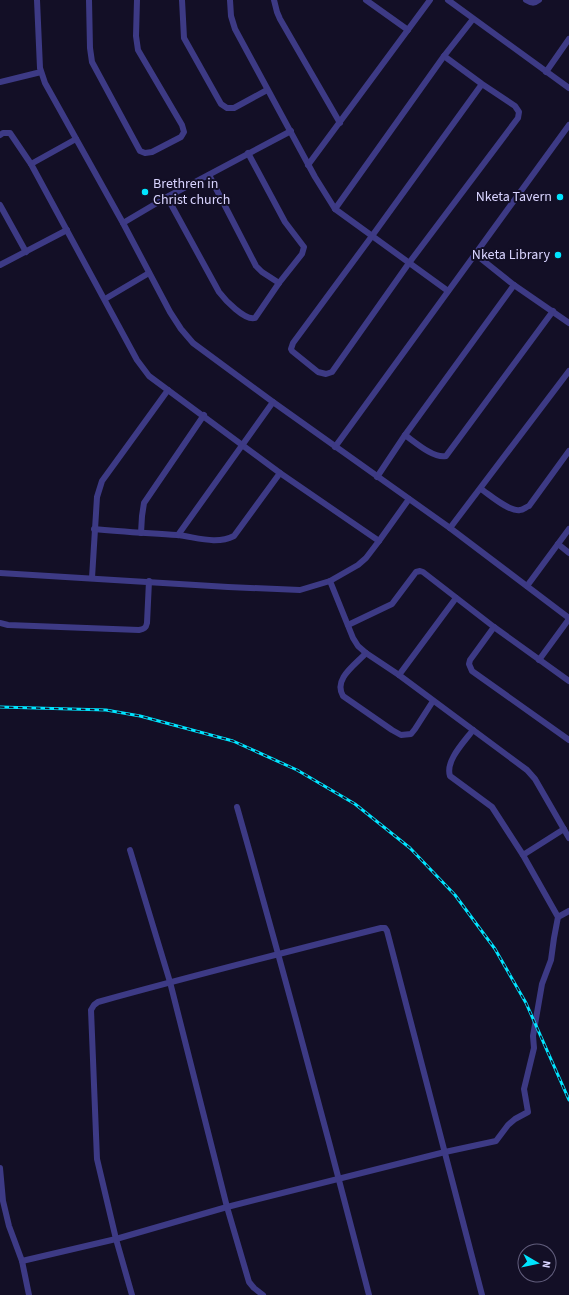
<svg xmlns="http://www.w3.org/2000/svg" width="569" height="1295" font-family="'Source Sans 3',sans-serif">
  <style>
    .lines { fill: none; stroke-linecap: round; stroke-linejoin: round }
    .minor { stroke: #3d3a85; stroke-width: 6 }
    .rail-casing { stroke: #00e5ff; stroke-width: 3 }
    .rail { stroke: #130f26; stroke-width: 1.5; stroke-dasharray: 4.5; stroke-linecap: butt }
    .poi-dot { fill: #00e5ff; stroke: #130f26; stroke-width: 1.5 }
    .labels { text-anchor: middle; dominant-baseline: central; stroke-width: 4; stroke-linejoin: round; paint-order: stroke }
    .poi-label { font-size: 14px; fill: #d9d4ff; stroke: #130f26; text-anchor: end }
  </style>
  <rect width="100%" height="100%" fill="#130f26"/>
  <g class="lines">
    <!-- minor -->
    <g class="minor">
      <polyline points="37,0 40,68 45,83 123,223 170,312 181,329 193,343 273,402 450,528 569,618"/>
      <polyline points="89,0 90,48 92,62 140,151 145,153 152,152 181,137 184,132 182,125 138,50 136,36 137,0"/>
      <polyline points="182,0 184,38 221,104 227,108 234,108 267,90"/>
      <polyline points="230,0 231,16 235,29 315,177 335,209 448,291"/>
      <polyline points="274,0 277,12 280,19 340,123"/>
      <polyline points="366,0 408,30"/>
      <polyline points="448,0 569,88"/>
      <path d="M 526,0 C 531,3 534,4 539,0"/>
      <polyline points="444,56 482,84 515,106 519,112 518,118 409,263 332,372 326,374 318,372 292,351 291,349 293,343 372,236 482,84"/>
      <polyline points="546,72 569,39"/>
      <polyline points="0,82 41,72"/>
      <polyline points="0,135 3,133 10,133 31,164 137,360 149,376 280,473 379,541"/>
      <polyline points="31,164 76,139"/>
      <polyline points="308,165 430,0"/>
      <polyline points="209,175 256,266 262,272 279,283"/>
      <path d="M 167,197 L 219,292 C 225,300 245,321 255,318 L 279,283 L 302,254 L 304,247 L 285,222 L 248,153"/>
      <polyline points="0,205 26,252"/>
      <polyline points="335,209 444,56 473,19"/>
      <polyline points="123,223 167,197 291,131"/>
      <polyline points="475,254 514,285 569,323"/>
      <polyline points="0,265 67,230"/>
      <polyline points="105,299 149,273"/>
      <path d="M 405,435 C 415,442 434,459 446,456 L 553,311"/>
      <polyline points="335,447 569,125"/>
      <polyline points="377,477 405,435 514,285"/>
      <path d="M 481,489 C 490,495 509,512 520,510 C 523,510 526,507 529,506 L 569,451"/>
      <polyline points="450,528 569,371"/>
      <path d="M 94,529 C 122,532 149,533 177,535 C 196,537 216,545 234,536 L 280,473"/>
      <polyline points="141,533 142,516 144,503 204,415"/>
      <polyline points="178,535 273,402"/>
      <polyline points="558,544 569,553"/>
      <polyline points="0,573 228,587 300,590 330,581 358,565 366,558 379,541 409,499"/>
      <polyline points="92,578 97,497 102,481 168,390"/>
      <polyline points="330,581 353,638 358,646 366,653 399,675 527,770 535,779 569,838"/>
      <polyline points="527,586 569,529"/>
      <path d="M 0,623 L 8,625 L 139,630 C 144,629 146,628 147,623 L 149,581"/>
      <polyline points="348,625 392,604 416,572 420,571 423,572 494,627 569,681"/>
      <polyline points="494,627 470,660 469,664 472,671 569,740"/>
      <path d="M 366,653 C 355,665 333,679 343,696 L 392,730 L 401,735 L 411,734 L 415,729 L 433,701"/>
      <polyline points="539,660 569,619"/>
      <polyline points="399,675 456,598"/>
      <path d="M 473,730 C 464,742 445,761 450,776 L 492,807 L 523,855 L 558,917 L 569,911"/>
      <path d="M 237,807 C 283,969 327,1132 369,1295"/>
      <polyline points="130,850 170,982 227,1207 249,1282 254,1288 263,1295"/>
      <polyline points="523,855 564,829"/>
      <polyline points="0,1168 3,1201 9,1226 22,1261 29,1295"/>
      <polyline points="22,1261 116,1239 227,1207 445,1152 496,1141 508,1125 515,1119 528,1112 524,1089 534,1048 533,1036 542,984 551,960 554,938 558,917"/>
      <path d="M 132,1295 L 116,1239 L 97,1159 L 91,1010 L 94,1005 L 98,1002 C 192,976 286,952 381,928 L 385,928 L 387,931 L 482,1295"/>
    </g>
    <!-- rail casing -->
    <g class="rail-casing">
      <polyline id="rail" points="0,707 106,710 140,716 233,741 297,770 355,804 410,848 455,895 495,949 526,1003 569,1100"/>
    </g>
    <!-- rail -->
    <use href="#rail" class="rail"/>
  </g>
  <!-- markers -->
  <g class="poi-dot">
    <circle cx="145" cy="192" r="4"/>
    <circle cx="560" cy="197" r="4"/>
    <circle cx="558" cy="255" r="4"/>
  </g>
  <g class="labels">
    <!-- poi labels -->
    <g class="poi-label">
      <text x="153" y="184" text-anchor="start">Brethren in<tspan x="153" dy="16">Christ church</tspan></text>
      <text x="552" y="197">Nketa Tavern</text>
      <text x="550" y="255">Nketa Library</text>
    </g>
  </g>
  <!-- north arrow -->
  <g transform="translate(537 1263) rotate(99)"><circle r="19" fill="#130f26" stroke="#625e7d"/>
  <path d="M0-3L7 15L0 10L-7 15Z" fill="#00e5ff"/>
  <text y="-6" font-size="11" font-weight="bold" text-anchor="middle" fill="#d9d4ff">N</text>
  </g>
</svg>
